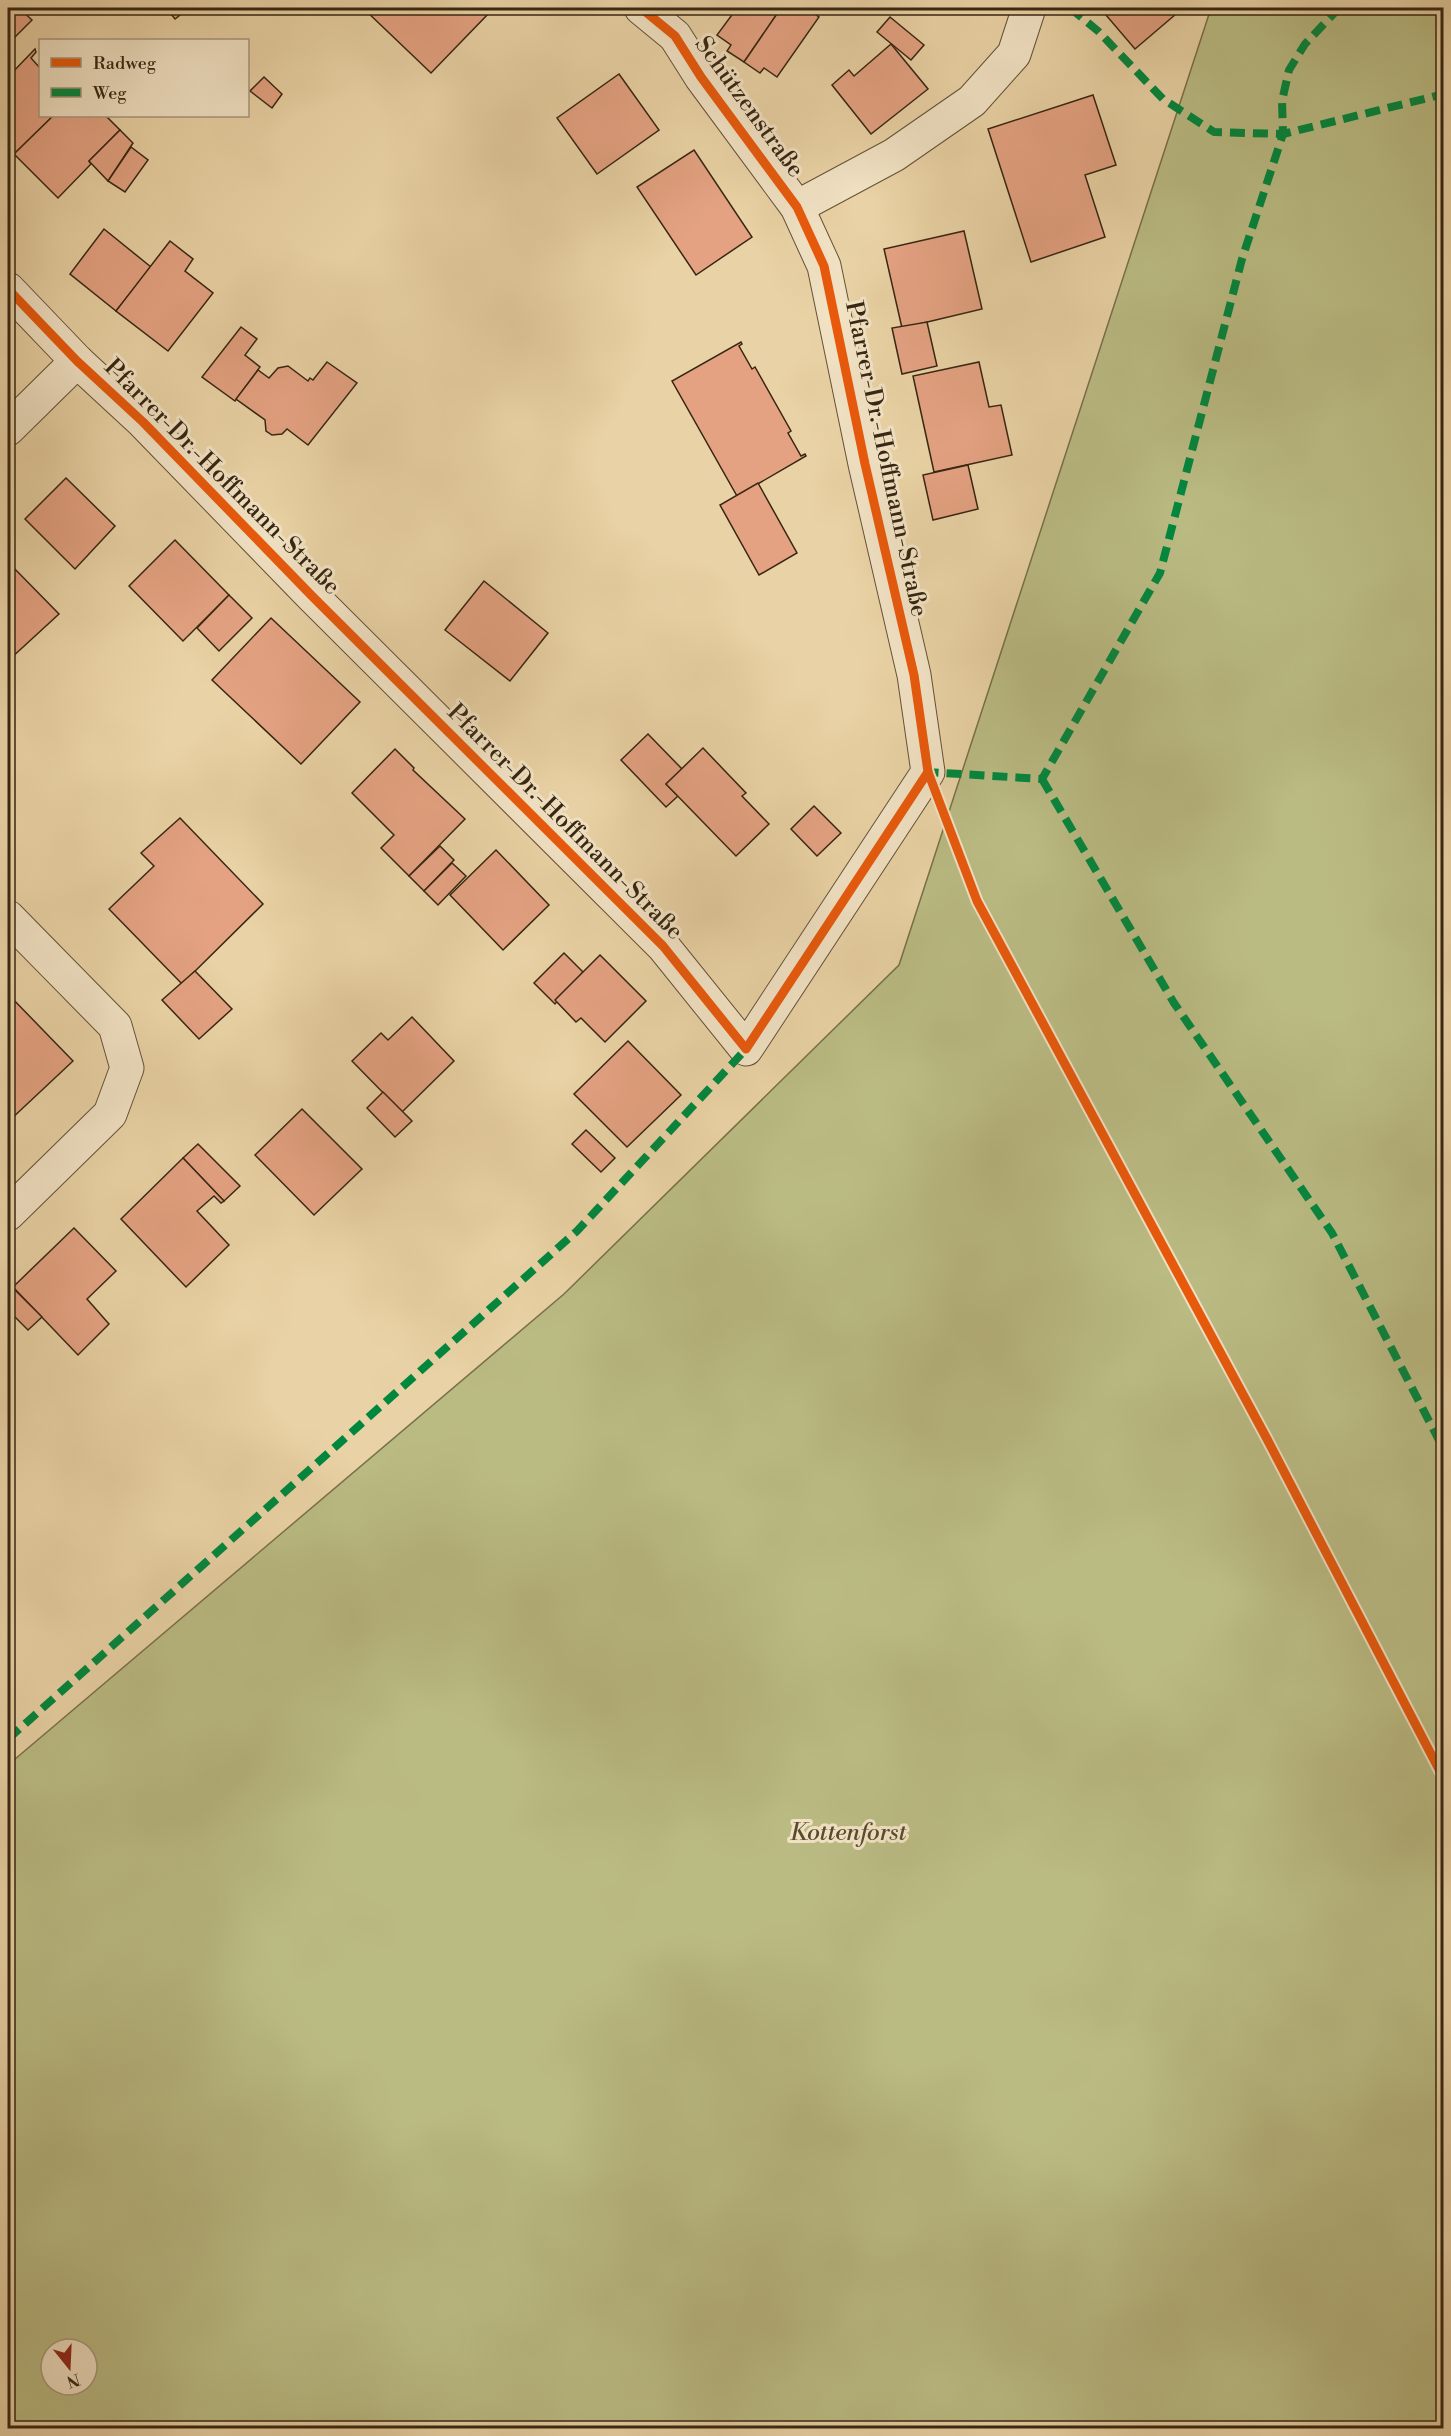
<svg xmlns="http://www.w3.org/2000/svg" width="1451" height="2436" font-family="'Libre Bodoni',serif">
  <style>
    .green { fill: #babb83; stroke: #78704a; stroke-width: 1.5; fill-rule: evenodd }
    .building { fill: #e4a282; stroke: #372612; stroke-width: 1.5 }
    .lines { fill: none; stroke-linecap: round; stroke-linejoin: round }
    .street-casing { stroke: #645137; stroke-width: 35 }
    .street { stroke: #f1e2c4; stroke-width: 33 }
    .quiet { stroke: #00873e; stroke-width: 8; stroke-dasharray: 15 8; stroke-linecap: butt }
    .cycleway-casing { stroke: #f1e2c4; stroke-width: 13 }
    .cycleway { stroke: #e8590c; stroke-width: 9 }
    .labels { text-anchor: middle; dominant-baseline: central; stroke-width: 6; stroke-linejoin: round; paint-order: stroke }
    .street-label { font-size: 24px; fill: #372612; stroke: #f1e2c4 }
    .park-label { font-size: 24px; font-style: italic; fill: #584b2e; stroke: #f1e2c4 }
  </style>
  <rect width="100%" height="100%" fill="#e9d2a5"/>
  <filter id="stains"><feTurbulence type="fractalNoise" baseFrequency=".00333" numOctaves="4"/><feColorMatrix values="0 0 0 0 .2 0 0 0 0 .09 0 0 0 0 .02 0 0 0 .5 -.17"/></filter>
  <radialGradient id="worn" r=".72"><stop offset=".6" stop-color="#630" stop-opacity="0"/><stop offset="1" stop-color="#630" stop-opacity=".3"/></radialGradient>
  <!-- green -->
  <path class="green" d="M 1211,8 L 1443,8 L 1443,2428 L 8,2428 L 8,1765 L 564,1294 L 899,965 ZM 51,2349 L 87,2349 L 87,2385 L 51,2385 Z"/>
  <!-- building -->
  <g class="building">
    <polygon points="14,8 19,8 32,20 8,44 8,14"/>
    <polygon points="166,8 189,8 175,19"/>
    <polygon points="363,8 483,8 489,13 431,73"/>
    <polygon points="737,8 781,8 744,62 727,51 731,45 717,35"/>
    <polygon points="781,8 806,8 819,17 777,77 764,68 760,73 744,62"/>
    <polygon points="1100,8 1183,8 1135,49"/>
    <polygon points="890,17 924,45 911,60 877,32"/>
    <polygon points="891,44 928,89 871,134 832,85 849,70 854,76"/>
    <polygon points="35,49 36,52 31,58 40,68 40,116 53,116 14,154 8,148 8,77"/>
    <polygon points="619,74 659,130 597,174 557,118"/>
    <polygon points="264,77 282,94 272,108 250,91"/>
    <polygon points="1093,95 1116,165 1085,175 1105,237 1031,262 988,129"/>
    <polygon points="53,116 106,116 120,130 89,161 91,164 58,198 14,154"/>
    <polygon points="120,130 133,143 108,181 89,161"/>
    <polygon points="131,147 148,160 125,192 108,181"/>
    <polygon points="694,150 752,237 696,275 637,187"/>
    <polygon points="104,229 151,267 116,311 70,274"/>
    <polygon points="964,231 982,309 902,328 884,249"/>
    <polygon points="170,241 193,259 185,271 213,293 168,351 116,311"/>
    <polygon points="927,322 937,366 902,374 892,328"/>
    <polygon points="241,327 257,339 245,355 260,367 235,401 202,377"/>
    <polygon points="741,342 742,344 739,346 752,369 755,367 791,431 788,433 801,456 805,454 806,456 737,496 672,381"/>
    <polygon points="327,362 357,383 308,445 287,429 282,434 272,435 266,431 265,420 236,399 258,370 269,378 278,368 288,366 308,381 310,378 313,380"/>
    <polygon points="979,362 989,407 1001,405 1012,455 934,472 913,376"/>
    <polygon points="968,465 978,509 933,520 923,475"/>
    <polygon points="66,478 115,526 75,569 25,519"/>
    <polygon points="758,483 797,553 759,575 720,505"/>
    <polygon points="175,540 229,595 183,641 129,586"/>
    <polygon points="8,562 59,614 10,659 8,657"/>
    <polygon points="484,581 548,633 510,681 445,630"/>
    <polygon points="229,595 252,618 219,651 197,628"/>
    <polygon points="271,618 360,702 301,764 212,680"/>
    <polygon points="648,734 682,769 666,784 678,796 666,807 621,760"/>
    <polygon points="703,748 746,793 742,796 769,824 736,856 666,784"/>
    <polygon points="395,749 414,768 413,770 465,819 409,876 381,848 394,835 352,793"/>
    <polygon points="814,806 841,833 817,856 791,829"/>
    <polygon points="180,818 263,904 182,984 109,909 154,866 141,853"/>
    <polygon points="440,846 454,860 424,891 409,876"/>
    <polygon points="496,850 549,905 503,950 450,895"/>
    <polygon points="452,863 466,876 438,905 424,891"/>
    <polygon points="564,953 583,972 555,1004 534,983"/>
    <polygon points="600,955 646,1001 605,1042 581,1018 576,1022 555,1000"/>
    <polygon points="195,971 232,1009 199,1039 162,1000"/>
    <polygon points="8,994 73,1061 9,1121 8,1120"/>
    <polygon points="412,1017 454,1061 402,1112 352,1061 381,1033 388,1040"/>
    <polygon points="628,1041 681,1095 627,1147 574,1094"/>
    <polygon points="383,1092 412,1121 395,1137 367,1108"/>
    <polygon points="302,1109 362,1169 314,1215 255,1155"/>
    <polygon points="586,1130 615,1158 601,1172 572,1144"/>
    <polygon points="198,1144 240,1186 224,1201 183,1158"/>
    <polygon points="183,1158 224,1201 221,1203 214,1196 197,1211 229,1245 186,1287 121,1219"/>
    <polygon points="74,1228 116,1271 87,1299 109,1324 78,1355 13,1287"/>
    <polygon points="15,1290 42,1317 28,1330 8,1310 8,1297"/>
  </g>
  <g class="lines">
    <!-- street casing -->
    <g class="street-casing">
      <g id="street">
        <polyline points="797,207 894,155 972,101 1014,54 1029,8"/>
        <polyline points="8,289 77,361 143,422 312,596 663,946 746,1049 928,772 914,675 865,464 824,266 797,207 701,77 675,36 641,8"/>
        <polyline points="8,429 77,361"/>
        <polyline points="8,917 115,1026 127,1068 110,1114 8,1214"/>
      </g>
    </g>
    <!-- street -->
    <use href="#street" class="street"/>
    <!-- quiet -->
    <g class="quiet">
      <polyline points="1070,8 1098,31 1163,99 1214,132 1283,134 1444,94"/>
      <polyline points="930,776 928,772 1042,779 1160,573 1242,259 1283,134 1282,101 1289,70 1305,44 1339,8"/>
      <polyline points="1042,779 1174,1003 1332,1233 1444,1450"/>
      <polyline points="8,1739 577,1231 746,1049"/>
    </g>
    <!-- cycleway casing -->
    <g class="cycleway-casing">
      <g id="cycleway">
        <polyline points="641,8 675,36 701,77 797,207 824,266 865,464 914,675 928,772 977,901 1267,1439 1444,1779"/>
        <polyline points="8,289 77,361 143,422 312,596 663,946 746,1049 928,772"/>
      </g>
    </g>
    <!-- cycleway -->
    <use href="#cycleway" class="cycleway"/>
  </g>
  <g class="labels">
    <!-- street labels -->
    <g class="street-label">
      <text transform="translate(749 107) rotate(54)">Schützenstraße</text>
      <text transform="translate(886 459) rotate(78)">Pfarrer-Dr.-Hoffmann-Straße</text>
      <text transform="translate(222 477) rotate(45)">Pfarrer-Dr.-Hoffmann-Straße</text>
      <text transform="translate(565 822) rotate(45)">Pfarrer-Dr.-Hoffmann-Straße</text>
    </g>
    <!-- park labels -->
    <g class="park-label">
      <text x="848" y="1833">Kottenforst</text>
    </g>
  </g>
  <!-- margin -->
  <rect width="1451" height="2436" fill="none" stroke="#e9d2a5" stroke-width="30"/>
  <rect x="9" y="9" width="1433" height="2418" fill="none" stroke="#372612" stroke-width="3"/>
  <rect x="15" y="15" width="1421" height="2406" fill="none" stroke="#372612" stroke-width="1.5"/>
  <!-- legend -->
  <rect x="39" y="39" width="210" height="78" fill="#f1e2c4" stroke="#a7977d" stroke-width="1.5"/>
  <rect x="51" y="58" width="30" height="9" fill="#e8590c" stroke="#a7977d" stroke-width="1.5"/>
  <text x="93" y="69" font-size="18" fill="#372612">Radweg</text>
  <rect x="51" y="88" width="30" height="9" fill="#00873e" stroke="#a7977d" stroke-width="1.5"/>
  <text x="93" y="99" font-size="18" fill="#372612">Weg</text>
  <!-- north arrow -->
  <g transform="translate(69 2367) rotate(162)"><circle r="28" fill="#f1e2c4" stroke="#a7977d" stroke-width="1.5"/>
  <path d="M0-4.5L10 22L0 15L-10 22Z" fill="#8f2418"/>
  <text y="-9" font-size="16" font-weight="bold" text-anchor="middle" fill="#372612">N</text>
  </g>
  <rect width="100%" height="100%" filter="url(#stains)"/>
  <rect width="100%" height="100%" fill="url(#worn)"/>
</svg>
